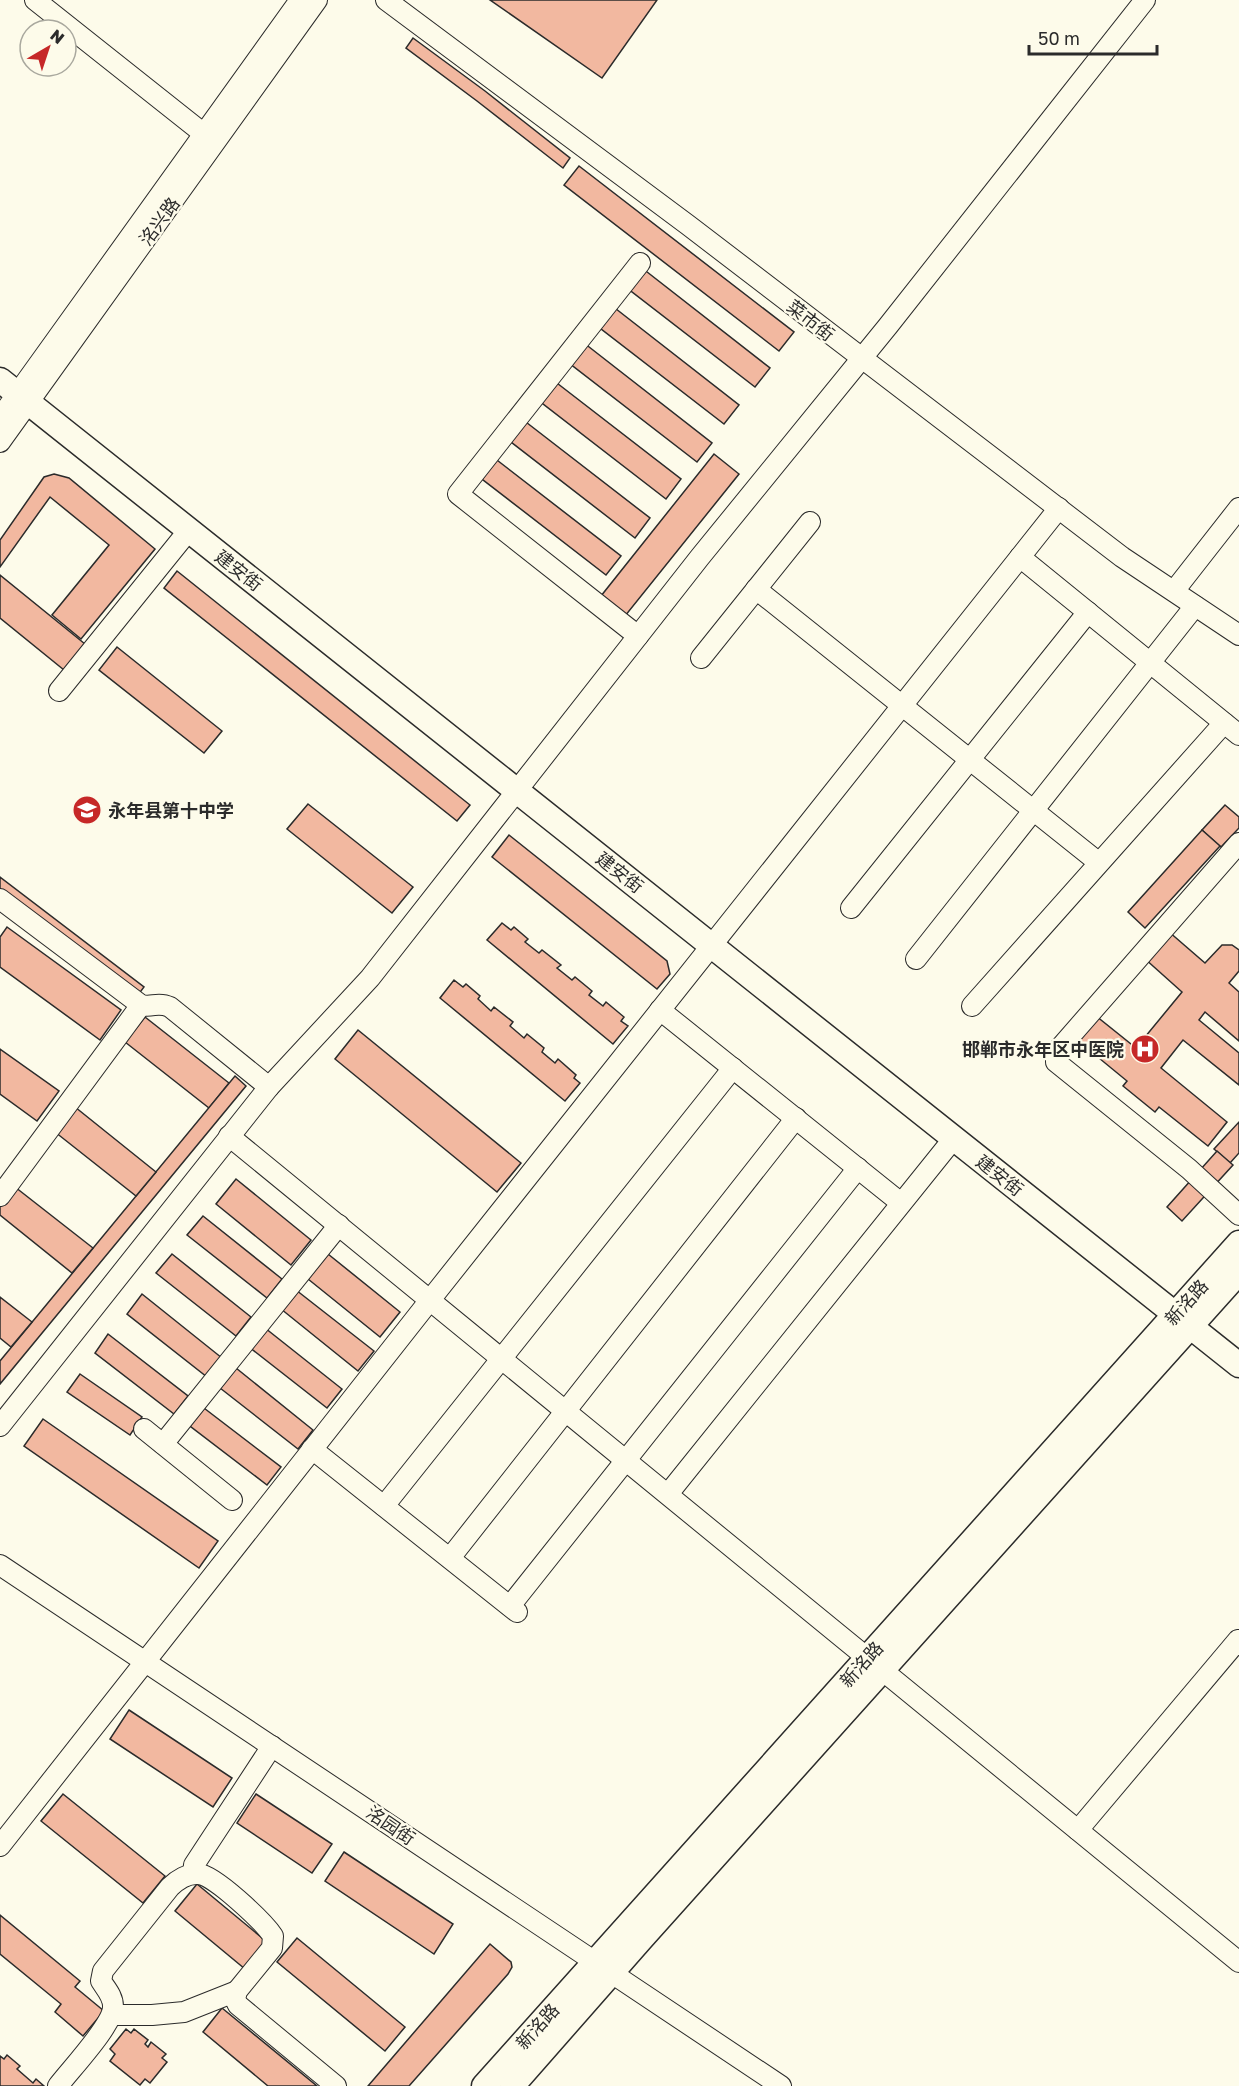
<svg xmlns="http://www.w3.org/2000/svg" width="1239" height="2086" font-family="'Golos Text','Noto Sans SC',sans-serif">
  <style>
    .building { fill: #f2b8a0; stroke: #2b2b2b; stroke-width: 1.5 }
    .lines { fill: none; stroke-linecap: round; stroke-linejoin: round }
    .minor-casing { stroke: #2b2b2b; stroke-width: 22 }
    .major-casing { stroke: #2b2b2b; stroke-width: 27 }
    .minor { stroke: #fdfbea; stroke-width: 20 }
    .major { stroke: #fdfbea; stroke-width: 24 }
    .labels { text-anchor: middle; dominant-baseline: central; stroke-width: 4.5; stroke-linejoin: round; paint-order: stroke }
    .street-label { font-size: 18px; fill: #2b2b2b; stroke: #fdfbea }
    .poi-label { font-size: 18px; font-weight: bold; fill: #2b2b2b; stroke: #fdfbea; text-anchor: start }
  </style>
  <rect width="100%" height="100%" fill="#fdfbea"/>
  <!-- building -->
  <g class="building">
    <polygon points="490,0 657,0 602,78"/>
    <polygon points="413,38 485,91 570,158 563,168 477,101 406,48"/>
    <polygon points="579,166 794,332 779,351 564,185"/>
    <polygon points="642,268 770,368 755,387 627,288"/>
    <polygon points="611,305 739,405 724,424 596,325"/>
    <polygon points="584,343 712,443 697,462 569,363"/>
    <polygon points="553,380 681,479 666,499 538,400"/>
    <polygon points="522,419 650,518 635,538 507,439"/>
    <polygon points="714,454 739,474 625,616 601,596"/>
    <polygon points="493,457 621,556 606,575 478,476"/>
    <polygon points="54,474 69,478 155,549 81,639 52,615 109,545 50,497 0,567 0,540 44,477"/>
    <polygon points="177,571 470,805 457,821 164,588"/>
    <polygon points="0,575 85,644 64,670 0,618"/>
    <polygon points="117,647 222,731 204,753 99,670"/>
    <polygon points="308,804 413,887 392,913 287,829"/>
    <polygon points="1225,805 1239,817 1239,828 1221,847 1202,830"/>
    <polygon points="1202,830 1220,846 1145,928 1128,912"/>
    <polygon points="509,835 667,961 670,974 657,989 492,857"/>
    <polygon points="0,877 144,987 135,999 0,896"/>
    <polygon points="502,923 511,930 514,927 528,939 525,942 539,953 542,950 561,965 557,968 572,980 575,977 592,991 589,995 603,1006 606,1002 624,1017 621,1021 628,1026 613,1044 487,940"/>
    <polygon points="7,927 121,1010 100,1040 0,967 0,937"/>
    <polygon points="1168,931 1205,963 1222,945 1232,945 1239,950 1239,971 1229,983 1239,992 1239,1041 1205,1012 1199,1020 1239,1053 1239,1085 1183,1040 1161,1068 1227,1122 1208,1146 1159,1107 1155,1112 1123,1086 1127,1081 1077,1040 1096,1016 1136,1048 1182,992 1144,958"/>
    <polygon points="454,980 463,987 466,984 480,996 478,999 491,1011 494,1007 513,1022 510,1026 524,1038 527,1034 544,1048 542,1052 555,1063 558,1059 576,1075 574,1078 580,1083 565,1101 440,998"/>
    <polygon points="145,1017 229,1083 209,1108 125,1042"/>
    <polygon points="358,1030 521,1163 497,1192 335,1059"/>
    <polygon points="0,1049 59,1091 37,1121 0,1094"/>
    <polygon points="235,1076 246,1086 0,1384 0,1361"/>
    <polygon points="75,1107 156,1172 136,1196 55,1132"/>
    <polygon points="1239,1122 1239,1153 1230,1163 1214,1149"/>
    <polygon points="1217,1151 1233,1165 1182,1221 1167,1207"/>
    <polygon points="236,1179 311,1240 291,1265 216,1204"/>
    <polygon points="15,1187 93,1248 72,1273 0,1215 0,1206"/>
    <polygon points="203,1216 282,1279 267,1298 187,1235"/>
    <polygon points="172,1254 251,1317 236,1336 156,1273"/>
    <polygon points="328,1254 400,1312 380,1337 308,1279"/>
    <polygon points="296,1290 374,1351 358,1371 281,1309"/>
    <polygon points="142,1294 222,1358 207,1377 127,1314"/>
    <polygon points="0,1297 32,1322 11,1347 0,1338"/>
    <polygon points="265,1328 342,1389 327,1408 249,1347"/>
    <polygon points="108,1334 188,1396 174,1414 95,1353"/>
    <polygon points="236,1368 313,1430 298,1449 220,1388"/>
    <polygon points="80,1374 142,1417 130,1435 67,1392"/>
    <polygon points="200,1405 281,1467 267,1485 186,1423"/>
    <polygon points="43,1419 218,1541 199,1568 24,1446"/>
    <polygon points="129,1710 232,1778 213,1807 110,1739"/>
    <polygon points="63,1794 165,1876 143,1903 41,1821"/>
    <polygon points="256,1794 332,1844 312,1873 237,1823"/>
    <polygon points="344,1852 453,1924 434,1954 325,1881"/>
    <polygon points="197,1884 267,1942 245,1969 175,1911"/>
    <polygon points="0,1915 80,1981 75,1987 104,2011 83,2036 55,2012 61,2004 0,1954"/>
    <polygon points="297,1938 405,2027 385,2051 277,1962"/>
    <polygon points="490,1944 511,1962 512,1967 508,1974 409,2086 368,2086"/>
    <polygon points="222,2008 317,2086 268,2086 203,2032"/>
    <polygon points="126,2029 131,2033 134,2029 148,2040 145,2044 148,2047 151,2042 166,2054 162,2058 167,2062 150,2083 145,2079 140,2085 110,2061 115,2054 110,2049"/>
    <polygon points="7,2055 20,2066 17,2069 33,2083 36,2079 44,2086 0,2086 0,2056 4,2059"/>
  </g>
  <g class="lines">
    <!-- minor casing -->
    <g class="minor-casing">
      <g id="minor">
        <polyline points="35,0 204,134"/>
        <polyline points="386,0 688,225 1122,557 1239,635"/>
        <polyline points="0,418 300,0"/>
        <polyline points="0,442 317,0"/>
        <polyline points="1020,557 1239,735"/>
        <polyline points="756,589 1098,862"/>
        <polyline points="1174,591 1239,508"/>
        <polyline points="638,636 458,494 640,263"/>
        <polyline points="701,658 810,522"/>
        <polyline points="59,691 189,530"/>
        <polyline points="1239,843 1059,1049 1056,1053 1056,1062 1189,1169 1239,1215"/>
        <path d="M 0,899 L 141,1005 C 153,1008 157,1001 170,1007 L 269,1087"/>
        <polyline points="851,908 1088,612"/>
        <polyline points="916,959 1195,606"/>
        <polyline points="972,1006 1224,723"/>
        <polyline points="660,1010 901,1203"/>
        <polyline points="229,1136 1239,1962"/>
        <polyline points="0,1196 141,1005"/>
        <polyline points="0,1426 269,1087 370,978 700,557 888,326 1145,0"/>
        <polyline points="144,1429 232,1500"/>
        <polyline points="163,1444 339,1225"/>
        <polyline points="312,1449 517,1612"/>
        <polyline points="668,1494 954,1138"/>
        <polyline points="384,1506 733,1068"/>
        <polyline points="450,1558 796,1118"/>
        <polyline points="0,1565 781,2086"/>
        <polyline points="510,1606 858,1168"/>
        <polyline points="1078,1830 1238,1640"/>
        <polyline points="0,1846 430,1300 1059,508"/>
        <polyline points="193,1874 194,1865 272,1746"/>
        <polyline points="112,2015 152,2015 184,2012 237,1991"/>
        <path d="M 58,2086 C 70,2070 114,2024 113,2006 C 113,1996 106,1989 101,1981 L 103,1971 L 170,1887 C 177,1880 188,1873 199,1874 C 215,1876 263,1921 273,1936 L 272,1948 L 237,1991 L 235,1999 L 238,2005 L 336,2086"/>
      </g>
    </g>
    <!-- major casing -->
    <g class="major-casing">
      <g id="major">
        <polyline points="0,380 1239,1365"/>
        <polyline points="484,2086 1239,1243"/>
        <polyline points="512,2086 641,1939 1239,1272"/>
      </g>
    </g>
    <!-- minor -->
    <use href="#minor" class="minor"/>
    <!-- major -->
    <use href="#major" class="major"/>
  </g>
  <!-- icons -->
  <defs>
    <g id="school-disc" transform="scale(1.5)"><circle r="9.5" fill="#c62828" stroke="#fdfbea"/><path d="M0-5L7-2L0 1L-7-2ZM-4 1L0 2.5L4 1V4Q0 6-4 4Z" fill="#fff"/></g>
    <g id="hospital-disc" transform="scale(1.5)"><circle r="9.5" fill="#c62828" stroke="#fdfbea"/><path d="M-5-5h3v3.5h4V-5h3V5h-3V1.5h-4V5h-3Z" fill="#fff"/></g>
  </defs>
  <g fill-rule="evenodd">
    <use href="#school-disc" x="87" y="810"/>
    <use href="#hospital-disc" x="1145" y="1049"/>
  </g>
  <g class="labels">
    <!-- street labels -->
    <g class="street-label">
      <text transform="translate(159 221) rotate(-54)">洺兴路</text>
      <text transform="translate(811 320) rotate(38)">菜市街</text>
      <text transform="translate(239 570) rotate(38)">建安街</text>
      <text transform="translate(620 872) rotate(38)">建安街</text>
      <text transform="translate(1000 1175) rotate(38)">建安街</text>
      <text transform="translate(1186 1302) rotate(-48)">新洺路</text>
      <text transform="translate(861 1664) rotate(-48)">新洺路</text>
      <text transform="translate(391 1825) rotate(34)">洺园街</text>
      <text transform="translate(537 2026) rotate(-48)">新洺路</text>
    </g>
    <!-- poi labels -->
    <g class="poi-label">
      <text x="108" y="810">永年县第十中学</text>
      <text x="1124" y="1049" text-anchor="end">邯郸市永年区中医院</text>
    </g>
  </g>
  <!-- north arrow -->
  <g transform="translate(48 48) rotate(39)"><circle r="28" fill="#fdfbea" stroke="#a9a89e" stroke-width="1.5"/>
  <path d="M0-4.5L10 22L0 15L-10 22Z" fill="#c62828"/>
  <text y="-9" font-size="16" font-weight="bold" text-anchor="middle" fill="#2b2b2b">N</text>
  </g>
  <!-- scale -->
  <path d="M1029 45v9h128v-9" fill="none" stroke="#2b2b2b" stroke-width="3"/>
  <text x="1038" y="45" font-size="18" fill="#2b2b2b" stroke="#fdfbea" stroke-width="4.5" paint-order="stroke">50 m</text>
</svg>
